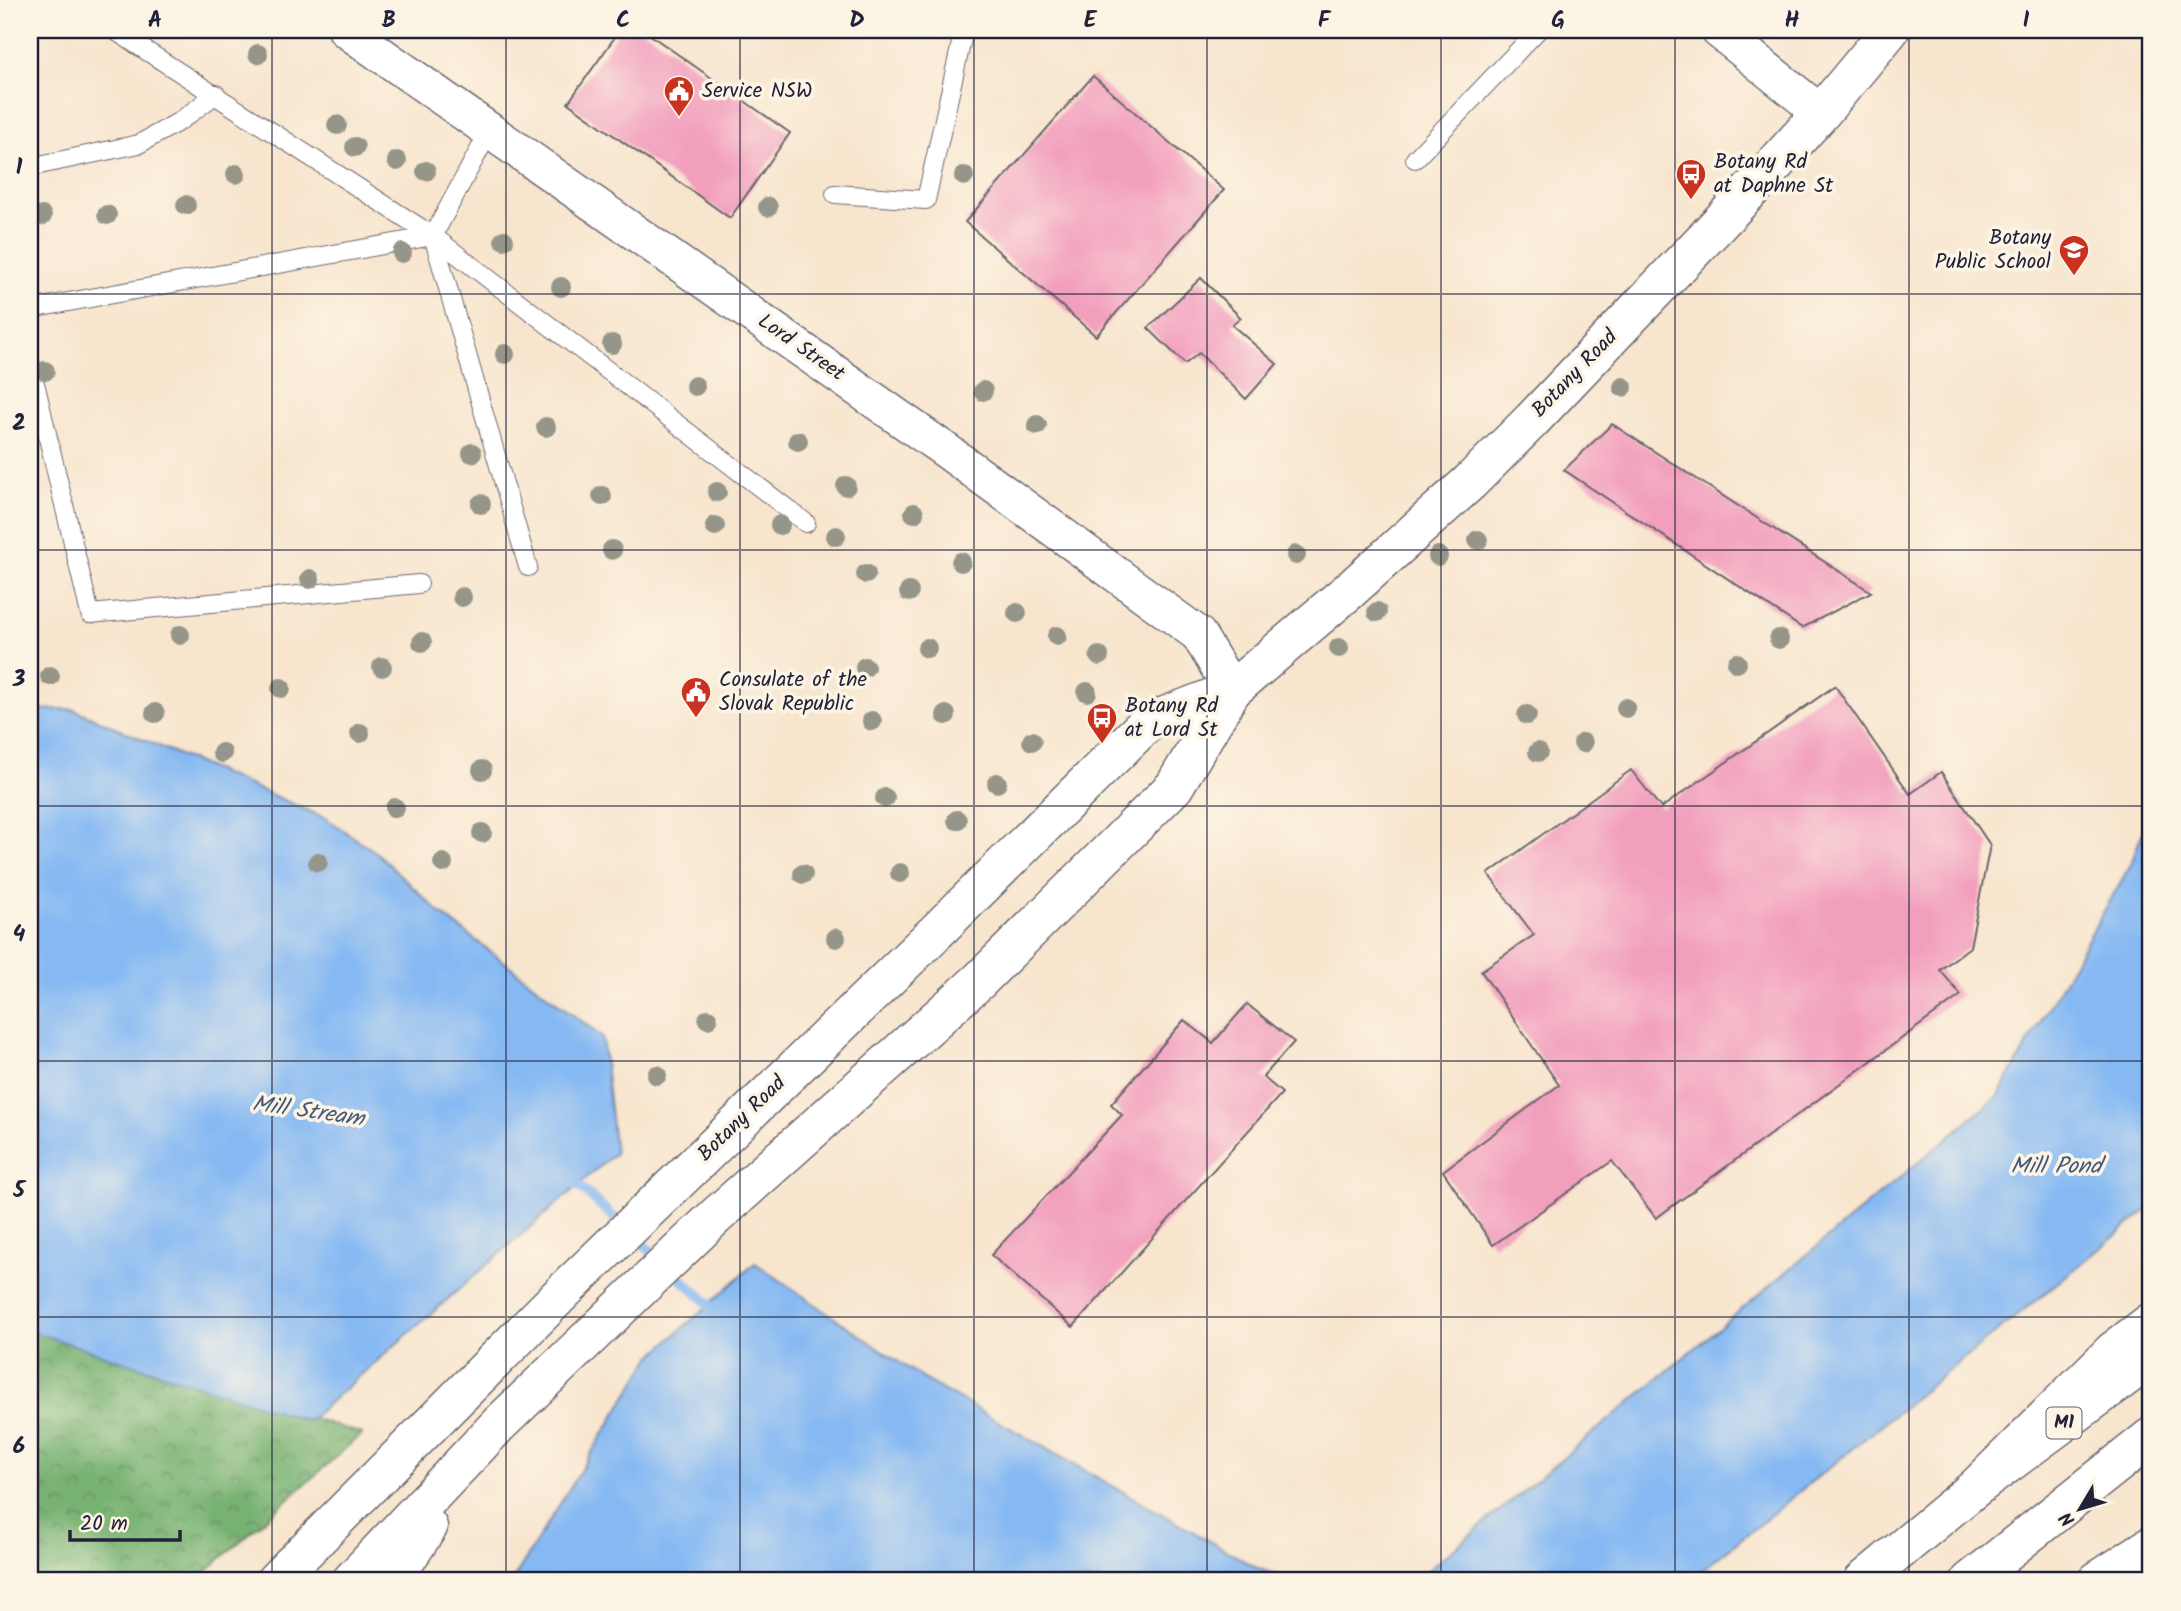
<svg xmlns="http://www.w3.org/2000/svg" width="2181" height="1611" font-family="Kalam,sans-serif">
  <style>
    .forest { fill: url(#forest-crowns); stroke: #4d6a56; stroke-width: 2 }
    .water { fill: #86b9f3; stroke: #546e97; stroke-width: 2 }
    .lines { fill: none; stroke-linecap: round; stroke-linejoin: round }
    .stream { stroke: #86b9f3; stroke-width: 10 }
    .building { fill: #f29fbd }
    .service-casing { stroke: #6d666e; stroke-width: 20 }
    .minor-casing { stroke: #6d666e; stroke-width: 38 }
    .primary-casing { stroke: #6d666e; stroke-width: 41 }
    .motorway-casing { stroke: #6d666e; stroke-width: 41 }
    .service { stroke: #fff; stroke-width: 18 }
    .minor { stroke: #fff; stroke-width: 35 }
    .primary { stroke: #fff; stroke-width: 38 }
    .motorway { stroke: #fff; stroke-width: 38 }
    .tree { fill: #959689 }
    .grid { fill: none; stroke: #22223b; stroke-width: 2; stroke-opacity: 0.55 }
    .labels { text-anchor: middle; dominant-baseline: central; stroke-width: 7; stroke-linejoin: round; paint-order: stroke }
    .shield { fill: #fcf5e5; stroke: #63616e; stroke-width: 2 }
    .shield-label { font-size: 19px; font-weight: bold; fill: #22223b }
    .poi-label { font-size: 21px; fill: #22223b; stroke: #fcf5e5; text-anchor: start }
    .street-label { font-size: 21px; fill: #22223b; stroke: #fcf5e5 }
    .water-label { font-size: 23px; font-style: italic; fill: #45577b; stroke: #fcf5e5 }
    .neatline { fill: none; stroke: #22223b; stroke-width: 2.5 }
    .grid-label { font-size: 23px; text-anchor: middle; font-weight: bold; fill: #22223b }
  </style>
  <defs>
    <pattern id="forest-crowns" width="20" height="18" patternUnits="userSpaceOnUse" patternTransform="scale(1.75)"><rect width="20" height="18" fill="#78b272"/><path d="M2 6a3 3 0 1 1 6 0M12 15a3 3 0 1 1 6 0" fill="none" stroke="#62905f"/></pattern>
  </defs>
  <rect width="100%" height="100%" fill="#fcf5e5"/>
  <filter id="ink" filterUnits="userSpaceOnUse"><feTurbulence type="fractalNoise" baseFrequency=".0143" numOctaves="2"/><feDisplacementMap in="SourceGraphic" scale="14" xChannelSelector="R" yChannelSelector="G"/><feConvolveMatrix kernelMatrix="1 2 1 2 8 2 1 2 1" color-interpolation-filters="sRGB"/></filter>
  <filter id="wash" filterUnits="userSpaceOnUse"><feTurbulence type="fractalNoise" baseFrequency=".00686" numOctaves="4" result="noise"/><feDisplacementMap in="SourceGraphic" scale="28" xChannelSelector="R" yChannelSelector="G"/><feGaussianBlur stdDeviation="1.57" result="paint"/><feColorMatrix in="noise" values="0 0 0 0 0 0 0 0 0 0 0 0 0 0 0 0 0 1.4 0 .05"/><feComposite in="paint" operator="in"/></filter>
  <g filter="url(#wash)">
    <rect width="100%" height="100%" fill="#f8e5ce"/>
    <!-- forest -->
    <polygon class="forest" points="30,1327 362,1434 195,1581 30,1581"/>
    <!-- water -->
    <g class="water">
      <polygon points="73,709 325,818 377,853 439,912 602,1037 615,1153 308,1421 30,1331 30,710"/>
      <polygon points="2151,808 2151,1207 1689,1581 1415,1581 1998,1096 2131,864"/>
      <polygon points="755,1263 925,1380 1257,1568 1293,1581 512,1581 651,1357"/>
    </g>
    <g class="lines">
      <!-- stream -->
      <polyline class="stream" points="564,1181 578,1185 719,1313"/>
    </g>
    <g id="blocks">
      <!-- building -->
      <g class="building">
        <polygon points="620,30 643,30 790,133 730,218 568,103"/>
        <polygon points="1093,76 1224,190 1096,336 965,222"/>
        <polygon points="1201,278 1241,318 1232,325 1277,364 1246,399 1199,353 1185,364 1148,328"/>
        <polygon points="1612,424 1871,592 1802,628 1564,470"/>
        <polygon points="1835,686 1910,794 1941,772 1990,845 1970,947 1940,970 1961,995 1656,1218 1612,1161 1493,1245 1443,1171 1559,1085 1481,971 1534,935 1488,874 1631,770 1661,808"/>
        <polygon points="1247,1004 1294,1042 1263,1077 1282,1093 1073,1327 991,1255 1122,1115 1111,1104 1184,1020 1213,1043"/>
      </g>
    </g>
  </g>
  <g filter="url(#ink)">
    <use href="#blocks" fill-opacity="0" stroke="#6d666e" stroke-width="2"/>
    <g class="lines">
      <!-- service casing -->
      <g class="service-casing">
        <g id="service">
          <polyline points="114,30 433,236 806,523"/>
          <polyline points="1415,159 1538,30"/>
          <polyline points="30,167 139,144 180,121 216,94"/>
          <polyline points="835,194 926,200 964,30"/>
          <polyline points="433,236 490,130"/>
          <polyline points="30,309 433,236 528,567"/>
          <polyline points="30,362 90,614 419,584"/>
        </g>
      </g>
      <!-- minor casing -->
      <g class="minor-casing">
        <g id="minor">
          <polyline points="346,30 948,452 1198,634 1232,690"/>
          <polyline points="1718,30 1821,113"/>
        </g>
      </g>
      <!-- primary casing -->
      <g class="primary-casing">
        <g id="primary">
          <polyline points="275,1581 563,1292 935,933 1147,723 1232,690 1350,590 1470,482 1532,420 1766,174 1821,113 1890,30"/>
          <polyline points="351,1581 499,1424 598,1329 716,1216 979,981 1174,787 1232,690"/>
          <polyline points="392,1581 428,1527"/>
          <polyline points="1863,1581 1975,1488 2113,1351 2151,1322"/>
          <polyline points="2097,1581 2151,1546"/>
        </g>
      </g>
      <!-- motorway casing -->
      <g class="motorway-casing">
        <g id="motorway">
          <polyline points="1975,1488 2151,1358"/>
          <polyline points="1970,1581 2151,1437"/>
        </g>
      </g>
      <!-- service -->
      <use href="#service" class="service"/>
      <!-- minor -->
      <use href="#minor" class="minor"/>
      <!-- primary -->
      <use href="#primary" class="primary"/>
      <!-- motorway -->
      <use href="#motorway" class="motorway"/>
    </g>
    <!-- trees -->
    <g class="tree">
      <circle cx="258" cy="54" r="10"/>
      <circle cx="337" cy="125" r="10"/>
      <circle cx="355" cy="147" r="10"/>
      <circle cx="397" cy="161" r="10"/>
      <circle cx="426" cy="171" r="10"/>
      <circle cx="236" cy="174" r="10"/>
      <circle cx="964" cy="176" r="10"/>
      <circle cx="186" cy="205" r="10"/>
      <circle cx="768" cy="207" r="10"/>
      <circle cx="107" cy="215" r="10"/>
      <circle cx="42" cy="216" r="10"/>
      <circle cx="504" cy="240" r="10"/>
      <circle cx="402" cy="253" r="10"/>
      <circle cx="561" cy="287" r="10"/>
      <circle cx="612" cy="344" r="10"/>
      <circle cx="505" cy="354" r="10"/>
      <circle cx="45" cy="371" r="10"/>
      <circle cx="695" cy="386" r="10"/>
      <circle cx="1623" cy="387" r="10"/>
      <circle cx="983" cy="391" r="10"/>
      <circle cx="1037" cy="425" r="10"/>
      <circle cx="546" cy="427" r="10"/>
      <circle cx="798" cy="441" r="10"/>
      <circle cx="472" cy="453" r="10"/>
      <circle cx="846" cy="486" r="10"/>
      <circle cx="717" cy="492" r="10"/>
      <circle cx="602" cy="496" r="10"/>
      <circle cx="481" cy="504" r="10"/>
      <circle cx="914" cy="513" r="10"/>
      <circle cx="780" cy="525" r="10"/>
      <circle cx="715" cy="526" r="10"/>
      <circle cx="836" cy="536" r="10"/>
      <circle cx="1478" cy="540" r="10"/>
      <circle cx="612" cy="550" r="10"/>
      <circle cx="1296" cy="555" r="10"/>
      <circle cx="1438" cy="556" r="10"/>
      <circle cx="961" cy="562" r="10"/>
      <circle cx="866" cy="574" r="10"/>
      <circle cx="310" cy="579" r="10"/>
      <circle cx="909" cy="592" r="10"/>
      <circle cx="462" cy="597" r="10"/>
      <circle cx="1377" cy="612" r="10"/>
      <circle cx="1017" cy="613" r="10"/>
      <circle cx="180" cy="635" r="10"/>
      <circle cx="1057" cy="636" r="10"/>
      <circle cx="1779" cy="639" r="10"/>
      <circle cx="422" cy="642" r="10"/>
      <circle cx="927" cy="648" r="10"/>
      <circle cx="1339" cy="648" r="10"/>
      <circle cx="1099" cy="656" r="10"/>
      <circle cx="1737" cy="663" r="10"/>
      <circle cx="382" cy="667" r="10"/>
      <circle cx="865" cy="667" r="10"/>
      <circle cx="50" cy="676" r="10"/>
      <circle cx="281" cy="688" r="10"/>
      <circle cx="1087" cy="692" r="10"/>
      <circle cx="1626" cy="708" r="10"/>
      <circle cx="155" cy="713" r="10"/>
      <circle cx="946" cy="715" r="10"/>
      <circle cx="1527" cy="715" r="10"/>
      <circle cx="872" cy="721" r="10"/>
      <circle cx="360" cy="733" r="10"/>
      <circle cx="1032" cy="741" r="10"/>
      <circle cx="1583" cy="743" r="10"/>
      <circle cx="1538" cy="752" r="10"/>
      <circle cx="222" cy="753" r="10"/>
      <circle cx="482" cy="770" r="10"/>
      <circle cx="997" cy="783" r="10"/>
      <circle cx="885" cy="798" r="10"/>
      <circle cx="395" cy="808" r="10"/>
      <circle cx="957" cy="820" r="10"/>
      <circle cx="482" cy="833" r="10"/>
      <circle cx="318" cy="862" r="10"/>
      <circle cx="443" cy="863" r="10"/>
      <circle cx="900" cy="873" r="10"/>
      <circle cx="803" cy="874" r="10"/>
      <circle cx="836" cy="938" r="10"/>
      <circle cx="708" cy="1019" r="10"/>
      <circle cx="657" cy="1075" r="10"/>
    </g>
  </g>
  <!-- grid -->
  <path class="grid" d="M 272,30 L 272,1581M 506,30 L 506,1581M 740,30 L 740,1581M 974,30 L 974,1581M 1207,30 L 1207,1581M 1441,30 L 1441,1581M 1675,30 L 1675,1581M 1909,30 L 1909,1581M 30,294 L 2151,294M 30,550 L 2151,550M 30,806 L 2151,806M 30,1061 L 2151,1061M 30,1317 L 2151,1317"/>
  <!-- icons -->
  <defs>
    <g id="civic-pin" transform="scale(1.575)"><path d="M0 17L-7.5 6A9.5 9.5 0 1 1 7.5 6Z" fill="#c8321e" stroke="#fcf5e5"/><path d="M-.6-6.5H3V-4.5H.6V-3L4-1V1h2V6H-6V1h2V-1L-.6-3ZM-1.2 2.5V6h2.4V2.5Z" fill="#fff"/></g>
    <g id="bus-pin" transform="scale(1.575)"><path d="M0 17L-7.5 6A9.5 9.5 0 1 1 7.5 6Z" fill="#c8321e" stroke="#fcf5e5"/><path d="M-5-6H5V4H4V6H2V4H-2V6H-4V4H-5ZM-3.5-4V0h7V-4ZM-3.5 1.2v1.5H-2V1.2ZM2 1.2v1.5H3.5V1.2Z" fill="#fff"/></g>
    <g id="school-pin" transform="scale(1.575)"><path d="M0 17L-7.5 6A9.5 9.5 0 1 1 7.5 6Z" fill="#c8321e" stroke="#fcf5e5"/><path d="M0-5L7-2L0 1L-7-2ZM-4 1L0 2.5L4 1V4Q0 6-4 4Z" fill="#fff"/></g>
  </defs>
  <g fill-rule="evenodd">
    <use href="#civic-pin" x="679" y="91"/>
    <use href="#bus-pin" x="1691" y="174"/>
    <use href="#school-pin" x="2074" y="250"/>
    <use href="#civic-pin" x="696" y="692"/>
    <use href="#bus-pin" x="1102" y="718"/>
  </g>
  <g class="labels">
    <!-- shield labels -->
    <rect class="shield" x="2046.5" y="1407.5" width="35" height="31" rx="5"/>
    <g class="shield-label">
      <text x="2064" y="1423">M1</text>
    </g>
    <!-- poi labels -->
    <g class="poi-label">
      <text x="702" y="91">Service NSW</text>
      <text x="1714" y="162">Botany Rd<tspan x="1714" dy="24">at Daphne St</tspan></text>
      <text x="2051" y="238" text-anchor="end">Botany<tspan x="2051" dy="24">Public School</tspan></text>
      <text x="719" y="680">Consulate of the<tspan x="719" dy="24">Slovak Republic</tspan></text>
      <text x="1125" y="706">Botany Rd<tspan x="1125" dy="24">at Lord St</tspan></text>
    </g>
    <!-- street labels -->
    <g class="street-label">
      <text transform="translate(801 348) rotate(35)">Lord Street</text>
      <text transform="translate(1575 374) rotate(-46)">Botany Road</text>
      <text transform="translate(742 1119) rotate(-44)">Botany Road</text>
    </g>
    <!-- water labels -->
    <g class="water-label">
      <text transform="translate(308 1112) rotate(8)">Mill Stream</text>
      <text x="2056" y="1167">Mill Pond</text>
    </g>
  </g>
  <!-- margin -->
  <rect width="2181" height="1611" fill="none" stroke="#fcf5e5" stroke-width="77"/>
  <!-- north arrow -->
  <g transform="translate(2080 1509) rotate(232)" stroke="#fcf5e5" stroke-width="5" paint-order="stroke">
  <path d="M0-5L12 26L0 18L-12 26Z" fill="#22223b"/>
  <text y="-10" font-size="19" font-weight="bold" text-anchor="middle" fill="#22223b">N</text>
  </g>
  <!-- scale -->
  <path d="M70 1530v10h110v-10" fill="none" stroke="#22223b" stroke-width="3.5"/>
  <text x="80" y="1530" font-size="21" fill="#22223b" stroke="#fcf5e5" stroke-width="5" paint-order="stroke">20 m</text>
  <rect x="38" y="38" width="2104" height="1534" class="neatline"/>
  <g class="grid-label">
    <text x="155" y="27">A</text>
    <text x="389" y="27">B</text>
    <text x="623" y="27">C</text>
    <text x="857" y="27">D</text>
    <text x="1090" y="27">E</text>
    <text x="1324" y="27">F</text>
    <text x="1558" y="27">G</text>
    <text x="1792" y="27">H</text>
    <text x="2026" y="27">I</text>
    <text x="19" y="174">1</text>
    <text x="19" y="430">2</text>
    <text x="19" y="686">3</text>
    <text x="19" y="941">4</text>
    <text x="19" y="1197">5</text>
    <text x="19" y="1453">6</text>
  </g>
</svg>
